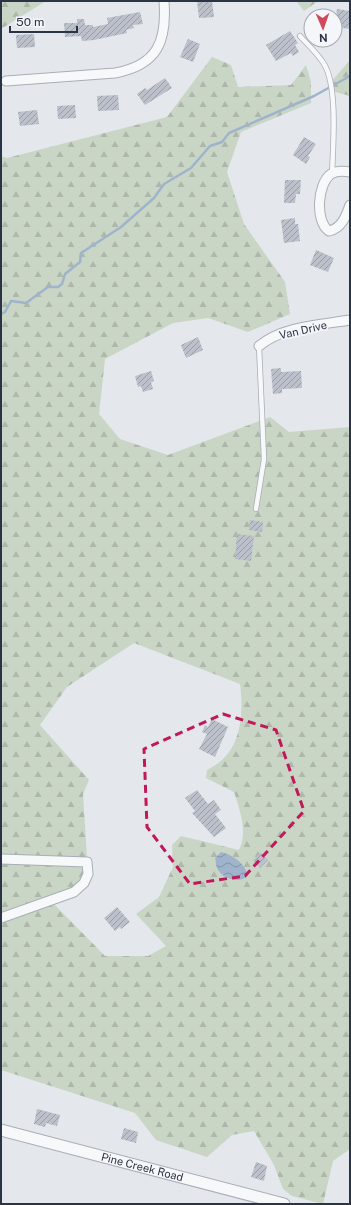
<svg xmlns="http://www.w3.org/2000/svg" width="351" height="1205" font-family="'Public Sans',sans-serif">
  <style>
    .forest { fill: url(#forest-firs); fill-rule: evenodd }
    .water { fill: url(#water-waves) }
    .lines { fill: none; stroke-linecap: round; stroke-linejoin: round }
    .stream { stroke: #9fb4cc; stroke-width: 2.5 }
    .building { fill: url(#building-hatch) }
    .service-casing { stroke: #a9aeb7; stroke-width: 6 }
    .minor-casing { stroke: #a9aeb7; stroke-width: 11 }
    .tertiary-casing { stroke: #a9aeb7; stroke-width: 13 }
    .service { stroke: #f7f8fa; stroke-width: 4.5 }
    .minor { stroke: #f7f8fa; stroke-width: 9 }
    .tertiary { stroke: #f7f8fa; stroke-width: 11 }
    .marked { fill: none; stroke: #c2185b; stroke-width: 3; stroke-dasharray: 8 5; stroke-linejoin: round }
    .labels { text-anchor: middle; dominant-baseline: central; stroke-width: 3.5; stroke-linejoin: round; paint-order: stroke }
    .street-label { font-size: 11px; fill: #2b3445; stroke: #f4f6f9 }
  </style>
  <defs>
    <pattern id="forest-firs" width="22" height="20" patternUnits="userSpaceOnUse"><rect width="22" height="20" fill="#c9d6c5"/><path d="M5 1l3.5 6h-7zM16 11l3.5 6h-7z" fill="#adb8ab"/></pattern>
    <pattern id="water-waves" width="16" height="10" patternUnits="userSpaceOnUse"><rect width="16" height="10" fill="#9fb4cc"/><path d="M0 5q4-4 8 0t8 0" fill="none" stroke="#8293a7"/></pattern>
    <pattern id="building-hatch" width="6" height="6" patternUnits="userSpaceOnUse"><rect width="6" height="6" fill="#bbc0ca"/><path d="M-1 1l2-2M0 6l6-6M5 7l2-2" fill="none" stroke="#989da6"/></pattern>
  </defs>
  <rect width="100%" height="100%" fill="#e4e7ec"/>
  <!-- forest -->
  <g class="forest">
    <polygon points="1,1 46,1 1,29"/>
    <polygon points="296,1 318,1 304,11"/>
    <path d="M 212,57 L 231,65 L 238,87 L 291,85 L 306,65 L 311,82 L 311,103 L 241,132 L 227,172 L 244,224 L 285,282 L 290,314 L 248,332 L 208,318 L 173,323 L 105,359 L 99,414 L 120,439 L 168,455 L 270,417 L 289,432 L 350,427 L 350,1149 L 333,1161 L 323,1204 L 292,1196 L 283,1189 L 274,1165 L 254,1131 L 232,1135 L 207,1157 L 156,1140 L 135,1113 L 1,1070 L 1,156 L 7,158 L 167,117 ZM 134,643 L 240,684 C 243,708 243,741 222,760 C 218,764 212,767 207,770 L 206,778 L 234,792 C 240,811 248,832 239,850 L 181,836 L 172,845 L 173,867 L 159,897 L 136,914 L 166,946 L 148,956 L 105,956 L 50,900 L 84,883 L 88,874 L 83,794 L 89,780 L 40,725 L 67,687 Z"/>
    <polygon points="350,60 350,96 332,91 331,82"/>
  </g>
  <!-- water -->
  <path class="water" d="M 221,852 C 233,855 245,863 248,876 C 239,884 222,879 217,868 C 216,866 216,861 215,858 Z"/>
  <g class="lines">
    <!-- stream -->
    <polyline class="stream" points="1,314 5,312 11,301 26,303 48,287 58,287 62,284 65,274 80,262 81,253 121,227 154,198 164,184 191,168 210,146 222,142 229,133 314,96 350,76"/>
  </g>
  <!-- building -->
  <g class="building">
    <polygon points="197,1 212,1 214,17 199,18"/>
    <polygon points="337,9 350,11 350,29 335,27"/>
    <polygon points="140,12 143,24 133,25 134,28 126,30 127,33 94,40 82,41 81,36 65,37 64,23 77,23 77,19 84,19 85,25 93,25 93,27 108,24 107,18"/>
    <polygon points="290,31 298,43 295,45 299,52 293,56 291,53 276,61 266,45"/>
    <polygon points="34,34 35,47 17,48 16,35"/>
    <polygon points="188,39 200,44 193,62 180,57"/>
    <polygon points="165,78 172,88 145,105 137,94 145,88 147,90"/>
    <polygon points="118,95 119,110 98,111 97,96"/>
    <polygon points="75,105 76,118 58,119 57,106"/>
    <polygon points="37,110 39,124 20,126 18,112"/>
    <polygon points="304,137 316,144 308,156 310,157 306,164 293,155"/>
    <polygon points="285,180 301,180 300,194 296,194 295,203 284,203"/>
    <polygon points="295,218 295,224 298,224 300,241 284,243 281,220"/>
    <polygon points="316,250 334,258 328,272 310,265"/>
    <polygon points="198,337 203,350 186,358 181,345"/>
    <polygon points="281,368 281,372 301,371 302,388 282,389 282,393 273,394 271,369"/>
    <polygon points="151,371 154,381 151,382 153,389 143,392 141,386 138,387 135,376"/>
    <polygon points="250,520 263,522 262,532 249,530"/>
    <polygon points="237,534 254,536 251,561 235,559"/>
    <polygon points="212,719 228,727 215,757 199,749 207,734 202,732 205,725 208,727"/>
    <polygon points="197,790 208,804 214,800 221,810 215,814 226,828 214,837 192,813 195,811 185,798"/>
    <polygon points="261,853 268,860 260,868 253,860"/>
    <polygon points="117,907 130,922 121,929 120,927 115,931 104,918"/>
    <polygon points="37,1109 60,1115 57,1126 46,1123 45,1127 34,1124"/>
    <polygon points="124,1128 138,1132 136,1143 121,1139"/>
    <polygon points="256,1162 267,1166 264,1181 251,1177"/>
  </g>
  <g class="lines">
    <!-- service casing -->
    <g class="service-casing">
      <g id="service">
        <path d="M 300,36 C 308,45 318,54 324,64 C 338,86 333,147 332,174"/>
        <polyline points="256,509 264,459 259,346"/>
      </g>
    </g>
    <!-- minor casing -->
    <g class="minor-casing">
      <g id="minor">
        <path d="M 6,81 L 115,73 C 158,65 167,41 164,1"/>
        <path d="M 350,172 C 344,171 337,170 331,174 C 317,184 315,222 329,231 C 342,228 346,216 350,205"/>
        <path d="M 259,346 C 283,326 320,325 350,320"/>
        <polyline points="1,859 87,862 88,874 84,883 74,892 1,918"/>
      </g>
    </g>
    <!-- tertiary casing -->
    <g class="tertiary-casing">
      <g id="tertiary">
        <path id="s1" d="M 1,1130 L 284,1204"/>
      </g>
    </g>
    <!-- service -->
    <use href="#service" class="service"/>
    <!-- minor -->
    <use href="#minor" class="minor"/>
    <!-- tertiary -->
    <use href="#tertiary" class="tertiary"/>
  </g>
  <!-- marked area -->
  <path class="marked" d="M 223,714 L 276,730 L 304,811 L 245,876 L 190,884 L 147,827 L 144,749 Z"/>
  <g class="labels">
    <!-- street labels -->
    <g class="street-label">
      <text transform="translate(303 330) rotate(-13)">Van Drive</text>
      <text stroke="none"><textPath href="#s1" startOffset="146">Pine Creek Road</textPath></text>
    </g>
  </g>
  <!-- border -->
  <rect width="351" height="1205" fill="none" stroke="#2b3445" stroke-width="4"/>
  <!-- north arrow -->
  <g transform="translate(323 28) rotate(178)"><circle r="19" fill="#f4f6f9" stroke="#a4a8b1"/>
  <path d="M0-3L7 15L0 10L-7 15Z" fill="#d1495b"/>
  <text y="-6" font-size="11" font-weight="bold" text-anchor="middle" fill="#2b3445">N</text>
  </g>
  <!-- scale -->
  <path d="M10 26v6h67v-6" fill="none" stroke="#2b3445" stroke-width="2"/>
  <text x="16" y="26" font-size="12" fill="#2b3445" stroke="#f4f6f9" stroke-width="3" paint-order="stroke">50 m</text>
</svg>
